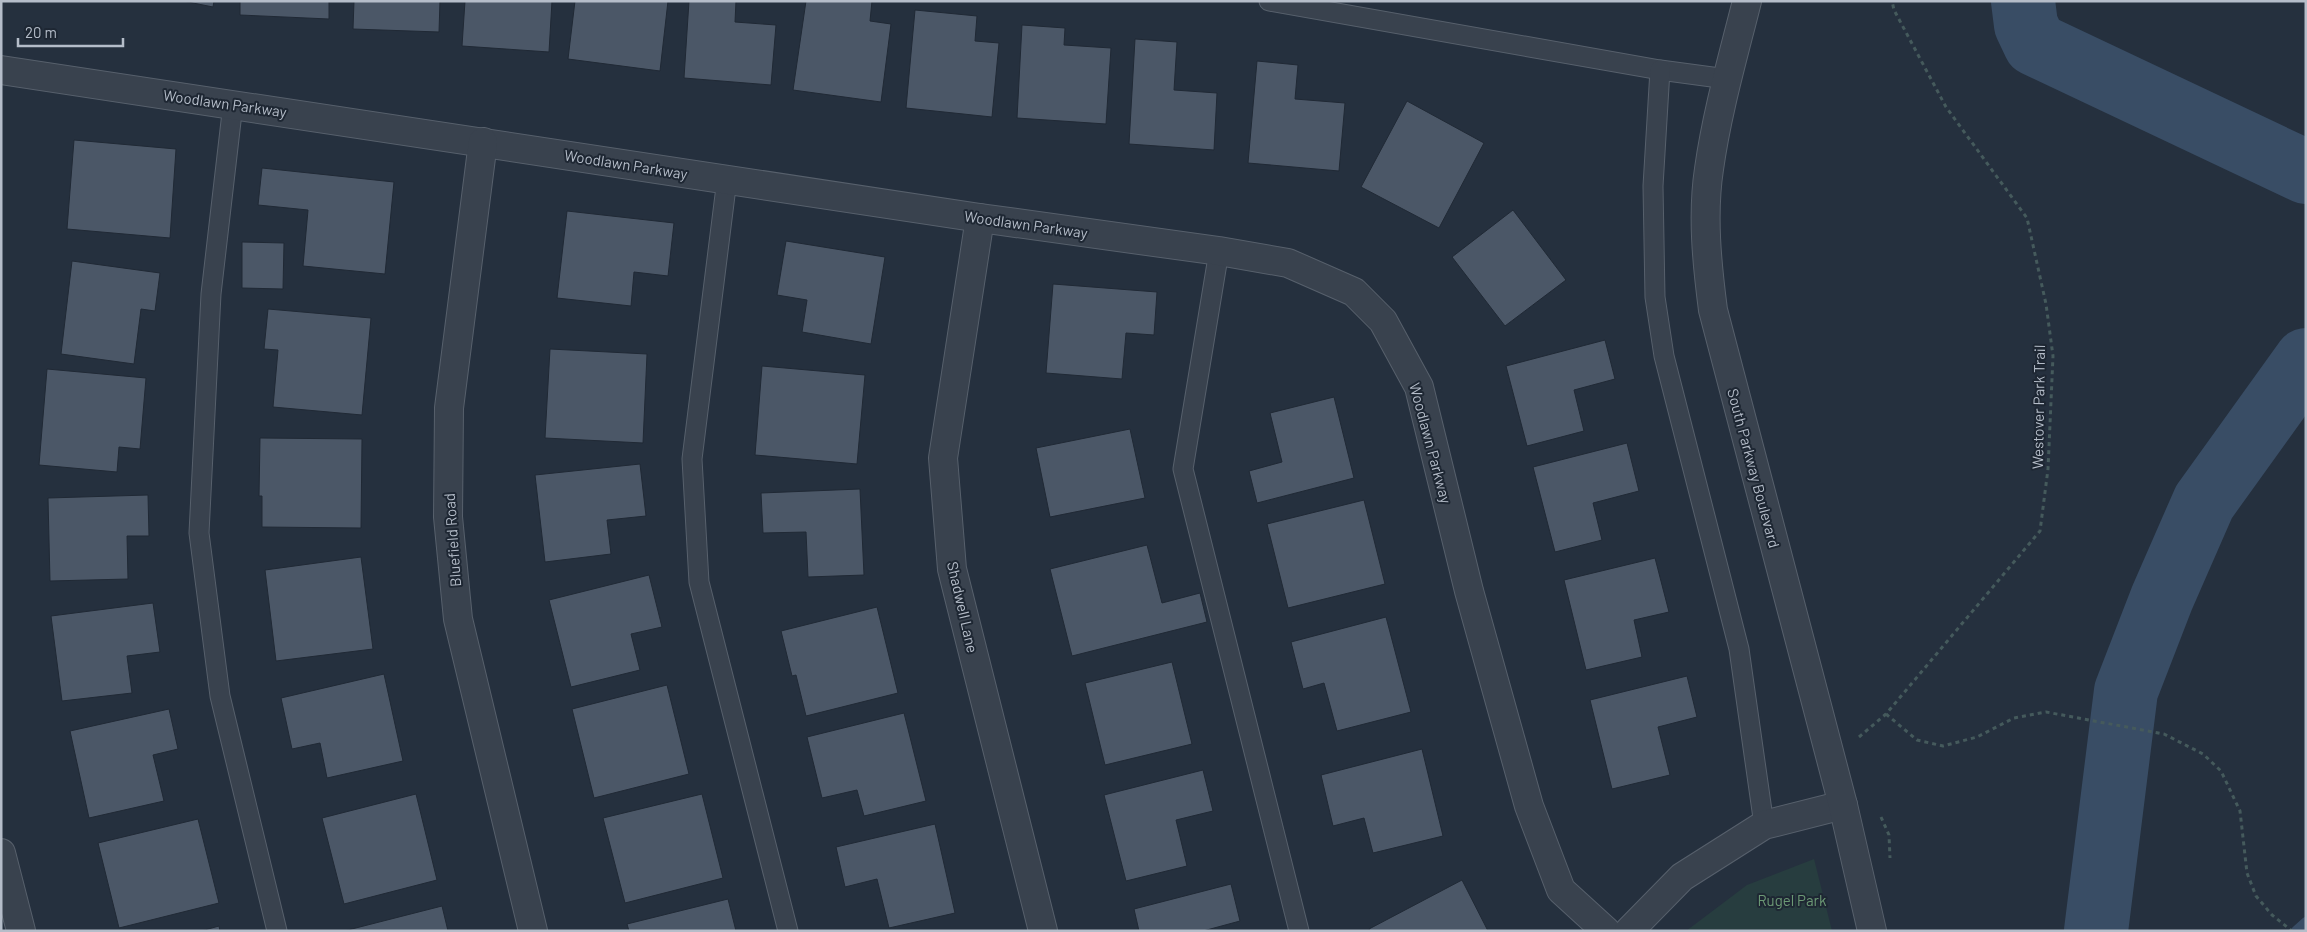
<svg xmlns="http://www.w3.org/2000/svg" width="2307" height="932" font-family="Barlow,sans-serif">
  <style>
    .green { fill: #273d3f }
    .lines { fill: none; stroke-linecap: round; stroke-linejoin: round }
    .stream { stroke: #394d65; stroke-width: 10 }
    .river { stroke: #394d65; stroke-width: 64 }
    .building { fill: #4b5767; stroke: #202935 }
    .service-casing { stroke: #57606c; stroke-width: 21 }
    .minor-casing { stroke: #57606c; stroke-width: 30 }
    .tertiary-casing { stroke: #57606c; stroke-width: 30 }
    .path { stroke: #455a5c; stroke-width: 3; stroke-dasharray: 4 4; stroke-linecap: butt }
    .service { stroke: #39424e; stroke-width: 19 }
    .minor { stroke: #39424e; stroke-width: 28 }
    .tertiary { stroke: #39424e; stroke-width: 28 }
    .labels { text-anchor: middle; dominant-baseline: central; stroke-width: 4; stroke-linejoin: round; paint-order: stroke }
    .street-label { font-size: 15px; fill: #b5bdc9; stroke: #1e2733 }
    .park-label { font-size: 15px; fill: #6c9975; stroke: #1e2733 }
  </style>
  <rect width="100%" height="100%" fill="#25303e"/>
  <!-- green -->
  <polygon class="green" points="1814,859 1832,931 1686,931 1747,885"/>
  <g class="lines">
    <!-- stream -->
    <polyline class="stream" points="2296,931 2306,922"/>
    <!-- river -->
    <g class="river">
      <polyline points="2023,1 2026,25 2035,44 2306,172"/>
      <polyline points="2096,931 2126,691 2162,598 2204,502 2306,360"/>
    </g>
  </g>
  <!-- building -->
  <g class="building">
    <polygon points="183,1 214,1 213,7"/>
    <polygon points="240,1 329,1 329,19 240,15"/>
    <polygon points="354,1 440,1 439,32 353,29"/>
    <polygon points="465,1 552,1 549,52 462,46"/>
    <polygon points="575,1 668,1 660,71 568,59"/>
    <polygon points="689,1 736,1 735,22 776,25 771,85 684,78"/>
    <polygon points="806,1 872,1 870,21 891,24 881,102 793,90"/>
    <polygon points="915,10 977,16 975,41 999,43 992,117 906,108"/>
    <polygon points="1022,25 1065,28 1064,45 1111,48 1106,124 1017,118"/>
    <polygon points="1135,39 1177,42 1174,90 1217,93 1214,150 1129,144"/>
    <polygon points="1257,61 1298,65 1295,99 1345,103 1339,171 1248,163"/>
    <polygon points="1407,101 1484,143 1439,228 1361,187"/>
    <polygon points="74,140 176,149 170,238 67,229"/>
    <polygon points="262,168 394,182 385,274 303,266 308,210 258,205"/>
    <polygon points="1513,210 1566,280 1505,326 1452,257"/>
    <polygon points="567,211 674,223 668,276 634,272 631,306 557,298"/>
    <polygon points="786,241 885,257 871,344 802,332 807,300 777,295"/>
    <polygon points="242,242 284,243 283,289 242,288"/>
    <polygon points="72,261 160,273 155,311 141,309 134,364 61,354"/>
    <polygon points="1053,284 1157,292 1154,335 1126,333 1122,379 1046,373"/>
    <polygon points="268,309 371,318 362,415 273,407 278,350 264,349"/>
    <polygon points="1605,340 1615,379 1574,390 1584,431 1527,446 1506,366"/>
    <polygon points="550,349 647,354 643,443 545,438"/>
    <polygon points="762,366 865,375 857,464 755,455"/>
    <polygon points="47,369 146,378 140,449 119,447 117,472 39,465"/>
    <polygon points="1334,397 1354,478 1257,503 1249,471 1282,462 1270,413"/>
    <polygon points="1130,429 1145,498 1050,517 1036,448"/>
    <polygon points="260,438 362,439 361,528 262,527 262,496 259,496"/>
    <polygon points="1627,443 1639,491 1593,503 1602,540 1555,552 1533,467"/>
    <polygon points="640,464 646,516 607,520 611,554 545,562 535,475"/>
    <polygon points="860,489 864,575 808,577 806,532 763,533 761,493"/>
    <polygon points="148,495 149,536 127,536 128,579 50,581 48,498"/>
    <polygon points="1364,500 1385,584 1288,608 1267,524"/>
    <polygon points="1147,545 1162,603 1200,593 1207,622 1072,656 1050,569"/>
    <polygon points="361,557 373,649 276,661 265,570"/>
    <polygon points="1655,558 1669,612 1634,620 1642,657 1586,670 1564,580"/>
    <polygon points="649,575 662,627 631,634 640,670 571,687 549,600"/>
    <polygon points="153,603 160,652 127,656 132,693 62,701 51,616"/>
    <polygon points="877,607 898,693 806,716 796,675 792,676 781,631"/>
    <polygon points="1386,617 1411,712 1337,731 1324,683 1303,689 1291,642"/>
    <polygon points="1172,662 1192,744 1105,765 1085,683"/>
    <polygon points="384,674 403,761 327,778 320,743 292,749 281,698"/>
    <polygon points="1687,676 1697,717 1658,727 1670,775 1612,789 1590,700"/>
    <polygon points="667,685 689,774 594,798 572,709"/>
    <polygon points="169,709 178,749 153,755 164,801 89,818 70,731"/>
    <polygon points="904,713 926,801 864,816 857,790 822,798 807,737"/>
    <polygon points="1422,749 1443,836 1373,853 1364,818 1333,826 1321,775"/>
    <polygon points="1203,770 1213,811 1176,820 1187,866 1126,881 1104,795"/>
    <polygon points="416,794 437,880 344,904 322,818"/>
    <polygon points="702,794 723,878 625,903 603,818"/>
    <polygon points="198,819 219,903 119,928 98,843"/>
    <polygon points="935,824 955,913 889,928 877,879 845,887 836,847"/>
    <polygon points="1462,880 1488,931 1370,931 1369,929"/>
    <polygon points="1231,884 1240,921 1203,931 1139,931 1134,909"/>
    <polygon points="728,899 736,931 629,931 627,924"/>
    <polygon points="442,906 448,931 344,931"/>
    <polygon points="219,926 220,931 201,931"/>
  </g>
  <g class="lines">
    <!-- service casing -->
    <g class="service-casing">
      <g id="service">
        <polyline points="1269,1 1660,70 1727,79"/>
        <polyline points="1660,70 1653,186 1655,297 1664,356 1739,649 1764,825"/>
        <polyline points="233,104 211,294 199,533 220,696 277,931"/>
        <polyline points="727,179 692,459 699,582 788,931"/>
        <polyline points="1219,251 1183,469 1299,931"/>
      </g>
    </g>
    <!-- minor casing -->
    <g class="minor-casing">
      <g id="minor">
        <polyline points="1,70 980,218 1219,251 1288,263 1354,292 1383,321 1419,387 1469,591 1529,806 1561,890 1606,931"/>
        <polyline points="483,142 449,408 448,517 458,619 533,931"/>
        <polyline points="980,218 943,458 952,569 1043,931"/>
        <polyline points="1,853 21,931"/>
        <polyline points="1629,931 1682,877 1764,825 1843,805"/>
      </g>
    </g>
    <!-- tertiary casing -->
    <g class="tertiary-casing">
      <path id="tertiary" d="M 1747,1 C 1733,57 1717,112 1709,169 C 1702,215 1707,264 1713,310 L 1843,805 L 1872,931"/>
    </g>
    <!-- path -->
    <g class="path">
      <polyline points="1886,714 1917,740 1943,746 1977,737 2014,718 2046,712 2164,734 2203,754 2221,771 2240,811 2247,873 2256,896 2272,915 2292,931"/>
      <polyline points="1859,737 1886,714 2040,531 2048,469 2053,356 2046,304 2027,218 1946,107 1894,10 1892,1"/>
      <polyline points="1881,817 1889,835 1890,858"/>
    </g>
    <!-- service -->
    <use href="#service" class="service"/>
    <!-- minor -->
    <use href="#minor" class="minor"/>
    <!-- tertiary -->
    <use href="#tertiary" class="tertiary"/>
  </g>
  <g class="labels">
    <!-- street labels -->
    <g class="street-label">
      <text transform="translate(225 103) rotate(8)">Woodlawn Parkway</text>
      <text transform="translate(626 164) rotate(9)">Woodlawn Parkway</text>
      <text transform="translate(1026 224) rotate(8)">Woodlawn Parkway</text>
      <text transform="translate(2038 407) rotate(-89)">Westover Park Trail</text>
      <text transform="translate(1431 443) rotate(75)">Woodlawn Parkway</text>
      <text transform="translate(1754 468) rotate(75)">South Parkway Boulevard</text>
      <text transform="translate(452 540) rotate(-94)">Bluefield Road</text>
      <text transform="translate(963 607) rotate(77)">Shadwell Lane</text>
    </g>
    <!-- park labels -->
    <g class="park-label">
      <text x="1792" y="900">Rugel Park</text>
    </g>
  </g>
  <!-- border -->
  <rect width="2307" height="932" fill="none" stroke="#b5bdc9" stroke-width="5"/>
  <!-- scale -->
  <path d="M18 38v8h105v-8" fill="none" stroke="#b5bdc9" stroke-width="2.5"/>
  <text x="25" y="38" font-size="15" fill="#b5bdc9" stroke="#1e2733" stroke-width="4" paint-order="stroke">20 m</text>
</svg>
